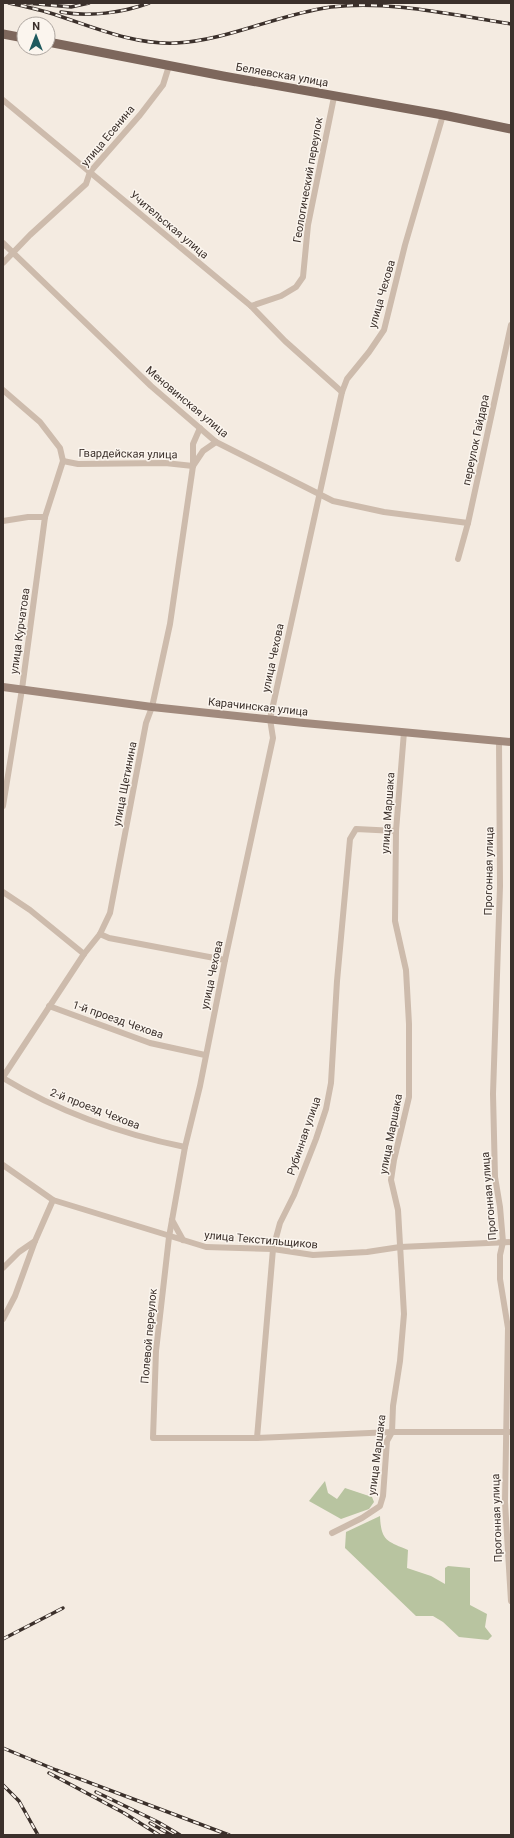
<svg xmlns="http://www.w3.org/2000/svg" width="514" height="1838" font-family="Roboto,sans-serif">
  <style>
    .green { fill: #b8c4a0 }
    .lines { fill: none; stroke-linecap: round; stroke-linejoin: round }
    .street { stroke: #cdbbac; stroke-width: 6 }
    .secondary { stroke: #a18a7d; stroke-width: 8 }
    .primary { stroke: #7d675c; stroke-width: 9 }
    .rail-casing { stroke: #3b302b; stroke-width: 3.5 }
    .rail { stroke: #fbf5ee; stroke-width: 2; stroke-dasharray: 6; stroke-linecap: butt }
    .labels { text-anchor: middle; dominant-baseline: central; stroke-width: 3; stroke-linejoin: round; paint-order: stroke }
    .street-label { font-size: 11px; fill: #3b302b; stroke: #fbf5ee }
  </style>
  <rect width="100%" height="100%" fill="#f4ebe1"/>
  <!-- green -->
  <g class="green">
    <polygon points="325,1481 328,1493 337,1499 345,1488 372,1497 374,1502 369,1509 341,1519 309,1501"/>
    <path d="M 380,1516 C 381,1541 387,1541 408,1550 L 407,1568 L 431,1576 L 445,1584 L 445,1568 L 448,1566 L 470,1568 L 470,1605 L 487,1614 L 485,1627 L 492,1636 L 488,1640 L 459,1637 L 443,1622 L 433,1616 L 416,1616 L 345,1548 L 346,1532 Z"/>
  </g>
  <g class="lines">
    <!-- street -->
    <g class="street">
      <polyline points="3,100 251,306 285,341 342,392"/>
      <polyline points="443,115 405,245 384,330 369,352 347,379 342,392 270,719 273,738 225,960 200,1086 185,1147 169,1237 156,1351 153,1438 257,1438 392,1432 511,1432"/>
      <polyline points="3,243 151,386 216,442 333,501 384,512 468,523"/>
      <polyline points="3,263 30,235 86,184 90,172 140,115 163,85 169,66"/>
      <polyline points="251,306 281,296 296,287 303,277 308,225 334,97"/>
      <polyline points="3,390 40,422 60,448 63,461 45,517 22,689 3,806"/>
      <polyline points="63,461 78,464 165,463 193,466"/>
      <polyline points="193,466 203,451 216,442"/>
      <polyline points="3,521 28,517 45,517"/>
      <polyline points="458,559 468,523 511,325"/>
      <polyline points="499,740 500,886 493,1094 495,1177 500,1207 503,1242 500,1255 500,1279 508,1328 505,1502 511,1601"/>
      <polyline points="3,892 30,910 84,954"/>
      <polyline points="100,934 109,938 225,960"/>
      <polyline points="49,1006 150,1043 205,1055"/>
      <polyline points="3,1077 84,954 100,934 110,913 146,723 152,707 170,624 193,466 193,444 200,428"/>
      <path d="M 3,1078 C 59,1112 121,1134 185,1147"/>
      <polyline points="3,1165 53,1200 206,1247 273,1249 313,1255 367,1252 400,1247 511,1242"/>
      <polyline points="172,1220 183,1240"/>
      <polyline points="3,1268 19,1252 35,1241 53,1200"/>
      <polyline points="3,1319 15,1296 35,1241"/>
      <polyline points="257,1438 273,1249 280,1223 294,1195 316,1139 326,1109 331,1083 337,981 350,839 356,829 396,831"/>
      <polyline points="332,1533 362,1518 380,1506 383,1496 387,1441 392,1432 393,1406 400,1361 404,1314 398,1210 391,1180 394,1160 409,1097 409,1024 406,970 395,921 396,831 404,732"/>
    </g>
    <!-- secondary -->
    <polyline class="secondary" points="3,687 152,707 304,723 511,742"/>
    <!-- primary -->
    <g class="primary">
      <polyline points="3,34 24,38"/>
      <polyline points="48,42 223,76 443,115 511,129"/>
    </g>
    <!-- rail casing -->
    <g class="rail-casing">
      <g id="rail">
        <path d="M 9,3 C 23,6 37,9 50,13 C 91,26 132,45 176,43 C 229,40 279,14 331,7 C 390,0 453,15 511,24"/>
        <polyline points="27,3 71,7 89,3"/>
        <path d="M 61,12 C 89,17 122,13 149,3"/>
        <polyline points="3,1639 63,1608"/>
        <polyline points="3,1748 56,1770 229,1835"/>
        <polyline points="49,1773 124,1813 159,1835"/>
        <polyline points="3,1785 19,1801 38,1835"/>
        <polyline points="96,1792 158,1822 180,1835"/>
        <polyline points="150,1823 171,1835"/>
      </g>
    </g>
    <!-- rail -->
    <use href="#rail" class="rail"/>
  </g>
  <g class="labels">
    <!-- street labels -->
    <g class="street-label">
      <text transform="translate(282 75) rotate(10)">Беляевская улица</text>
      <text transform="translate(108 136) rotate(-50)">улица Есенина</text>
      <text transform="translate(308 180) rotate(-80)">Геологический переулок</text>
      <text transform="translate(169 225) rotate(40)">Учительская улица</text>
      <text transform="translate(382 294) rotate(-74)">улица Чехова</text>
      <text transform="translate(187 402) rotate(40)">Меновинская улица</text>
      <text transform="translate(476 440) rotate(-78)">переулок Гайдара</text>
      <text transform="translate(128 454) rotate(1)">Гвардейская улица</text>
      <text transform="translate(20 631) rotate(-82)">улица Курчатова</text>
      <text transform="translate(273 658) rotate(-78)">улица Чехова</text>
      <text transform="translate(258 707) rotate(6)">Карачинская улица</text>
      <text transform="translate(125 784) rotate(-79)">улица Щетинина</text>
      <text transform="translate(388 813) rotate(-86)">улица Маршака</text>
      <text transform="translate(489 871) rotate(-89)">Прогонная улица</text>
      <text transform="translate(212 975) rotate(-78)">улица Чехова</text>
      <text transform="translate(118 1020) rotate(19)">1-й проезд Чехова</text>
      <text transform="translate(95 1109) rotate(21)">2-й проезд Чехова</text>
      <text transform="translate(391 1134) rotate(-79)">улица Маршака</text>
      <text transform="translate(304 1136) rotate(-71)">Рубинная улица</text>
      <text transform="translate(489 1196) rotate(-95)">Прогонная улица</text>
      <text transform="translate(261 1240) rotate(5)">улица Текстильщиков</text>
      <text transform="translate(149 1336) rotate(-85)">Полевой переулок</text>
      <text transform="translate(377 1455) rotate(-83)">улица Маршака</text>
      <text transform="translate(497 1518) rotate(-92)">Прогонная улица</text>
    </g>
  </g>
  <!-- border -->
  <rect width="514" height="1838" fill="none" stroke="#3b302b" stroke-width="8"/>
  <!-- north arrow -->
  <g transform="translate(36 36)"><circle r="19" fill="#fbf5ee" stroke="#aea6a0"/>
  <path d="M0-3L7 15L0 10L-7 15Z" fill="#1f5a5e"/>
  <text y="-6" font-size="11" font-weight="bold" text-anchor="middle" fill="#3b302b">N</text>
  </g>
</svg>
